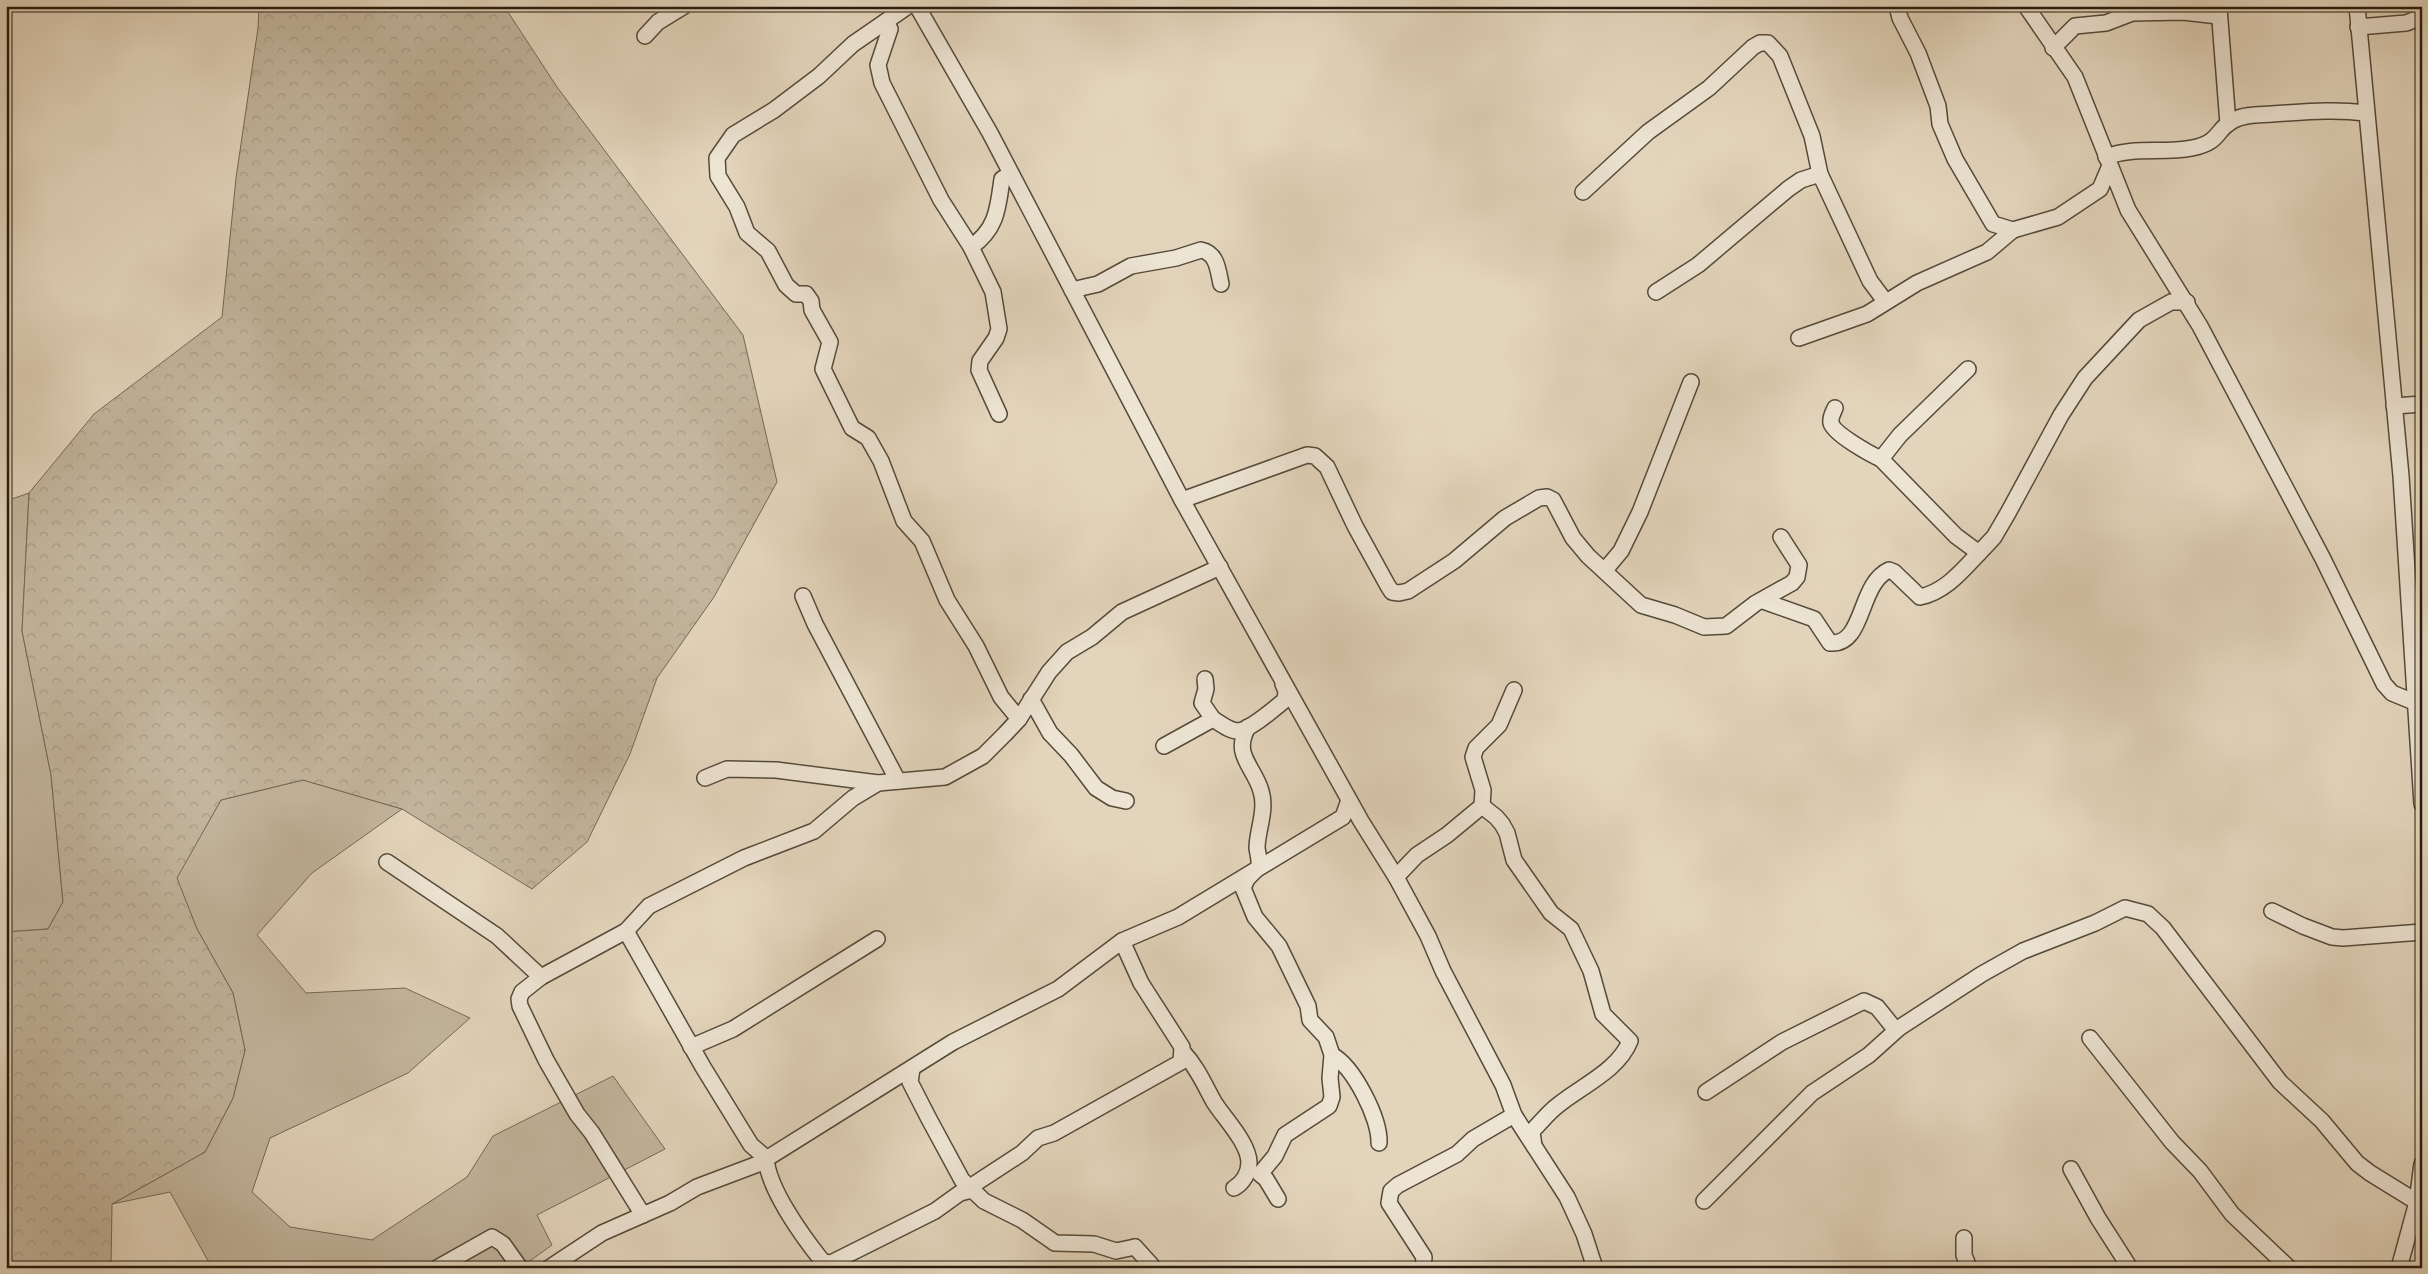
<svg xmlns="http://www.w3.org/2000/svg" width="2428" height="1274" font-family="'Libre Caslon Text',serif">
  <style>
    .green { fill: #c3b69e; stroke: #746956 }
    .forest { fill: url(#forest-crowns); stroke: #746956 }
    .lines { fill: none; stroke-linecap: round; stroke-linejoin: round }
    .minor-casing { stroke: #554a3a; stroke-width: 18 }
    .minor { stroke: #ede4d3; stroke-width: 15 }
  </style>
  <defs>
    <pattern id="forest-crowns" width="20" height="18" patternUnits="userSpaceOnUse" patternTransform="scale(1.25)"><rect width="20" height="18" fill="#c3b69e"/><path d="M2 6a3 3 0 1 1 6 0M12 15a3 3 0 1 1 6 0" fill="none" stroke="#a79c87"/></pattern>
  </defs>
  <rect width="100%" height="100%" fill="#e3d5bc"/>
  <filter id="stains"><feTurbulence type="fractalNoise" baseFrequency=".004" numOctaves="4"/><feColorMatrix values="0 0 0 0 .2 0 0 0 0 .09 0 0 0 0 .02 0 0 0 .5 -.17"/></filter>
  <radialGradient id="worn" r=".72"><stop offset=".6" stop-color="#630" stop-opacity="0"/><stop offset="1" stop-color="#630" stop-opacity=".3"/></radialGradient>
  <!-- green -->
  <g class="green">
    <polygon points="29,493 22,631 51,775 63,902 48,929 6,932 6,501"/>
    <polygon points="303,780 402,809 312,873 257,935 306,993 405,988 470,1018 408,1073 270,1138 252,1192 290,1227 372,1240 467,1177 493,1136 613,1076 665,1149 537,1215 552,1245 520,1268 212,1268 170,1192 112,1204 205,1152 233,1098 245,1050 233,993 197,929 176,878 221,800"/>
  </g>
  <!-- forest -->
  <polygon class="forest" points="259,6 504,6 557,87 743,335 777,482 714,597 657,678 630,754 587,842 532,889 402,809 303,780 221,800 177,878 197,929 233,993 245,1050 233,1098 205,1152 112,1204 111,1268 6,1268 6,932 48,929 63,902 51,775 22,631 29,493 94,414 222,317 236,178 258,28"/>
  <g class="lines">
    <!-- minor casing -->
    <g class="minor-casing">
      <g id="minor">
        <polyline points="908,6 853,44 819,76 774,110 733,135 717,158 718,176 737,207 747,233 768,251 786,285 796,294 806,294 811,301 812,310 830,342 823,369 852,428 868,438 881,461 904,521 922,541 947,600 976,646 1001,697 1019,719"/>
        <polyline points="917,6 990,133 1182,500 1361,821 1396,877 1428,936 1443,971 1503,1085 1514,1115 1567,1197 1584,1234 1595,1268"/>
        <polyline points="1897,6 1900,18 1918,53 1938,106 1940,124 1955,159 1993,224 2013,230 2058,217 2100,189 2109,168"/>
        <polyline points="2026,6 2075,77 2128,210 2200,326 2323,559 2384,684 2392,693 2414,702"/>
        <polyline points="2357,6 2401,476 2422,804"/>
        <polyline points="2219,8 2228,124"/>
        <polyline points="885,22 890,29 878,65 882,83 941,200 971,247 993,292 999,329 996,338 980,361 979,370 999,414"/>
        <polyline points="2358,27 2406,23 2422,17"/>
        <polyline points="645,36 658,22 684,6"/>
        <polyline points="2053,48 2075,26 2106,23 2132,13 2183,12 2218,16"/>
        <path d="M 2106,157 C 2134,146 2163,154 2192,148 C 2222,142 2215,129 2234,120 C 2245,114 2260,115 2272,114 C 2305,112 2333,109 2366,113"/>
        <polyline points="1583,192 1648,132 1709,88 1753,47 1760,43 1768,43 1780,56 1812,136 1820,174 1870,281 1885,301"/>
        <path d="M 971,247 C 997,229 998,208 1002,179 L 1010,174"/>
        <path d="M 1072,290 L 1098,284 L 1131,266 L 1176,258 L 1201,250 C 1217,253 1218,270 1221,284"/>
        <polyline points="1656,292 1698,265 1788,189 1801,180 1820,174"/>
        <polyline points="1799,338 1867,314 1917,283 1987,252 2013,230"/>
        <polyline points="2394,406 2422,404"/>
        <path d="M 1835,408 C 1833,413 1830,417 1831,423 C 1834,434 1870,454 1881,459 L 1956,536 L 1979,553 L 1994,537 L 2008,513 L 2061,415 L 2085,378 L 2139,320 L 2171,302 L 2187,302"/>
        <polyline points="1881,459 1900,435 1968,369"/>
        <polyline points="1182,500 1307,455 1315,456 1327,467 1355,526 1388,586 1392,592 1399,593 1408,591 1454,561 1505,518 1539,498 1547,497 1553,500 1573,538 1588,556 1641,605 1675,615 1704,627 1726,626 1756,603 1792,583 1797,577 1799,565 1781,537"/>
        <polyline points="1605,570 1621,551 1640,512 1691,382"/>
        <polyline points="803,596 815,624 898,781"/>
        <path d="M 1763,601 L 1814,619 L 1830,643 C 1865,646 1858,584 1889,570 L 1894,572 L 1920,597 C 1945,592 1962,571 1979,553"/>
        <polyline points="1205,679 1206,689 1202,703 1213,719"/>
        <polyline points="1031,699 1050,733 1071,755 1096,788 1112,798 1126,801"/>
        <path d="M 1248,727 C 1232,755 1254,766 1261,791 C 1267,810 1257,831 1257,848 C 1258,855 1260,861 1259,867 L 1247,879 L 1243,888 L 1255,917 L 1279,946 L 1308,1006 L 1310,1020 L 1326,1037 L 1332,1055 L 1330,1078 L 1332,1097 L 1329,1106 L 1285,1135 L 1275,1156 L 1260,1174 L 1266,1179 L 1278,1199"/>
        <path d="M 1164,746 L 1213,719 C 1220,723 1229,731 1238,731 C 1250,730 1275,708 1285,700 L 1286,691 L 1283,684"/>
        <polyline points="705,778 727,769 776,770 878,783 945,777 983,756 1005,734 1019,719 1049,672 1067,652 1092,637 1122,612 1220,567"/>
        <path d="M 1482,806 L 1496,817 L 1502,824 L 1507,833 L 1514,860 L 1551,913 L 1571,929 L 1591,971 L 1603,1014 L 1630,1041 C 1618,1071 1581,1086 1557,1106 C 1549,1112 1542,1121 1535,1128 L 1532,1132 L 1534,1146"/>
        <polyline points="387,862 497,936 541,977"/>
        <polyline points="1396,877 1417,855 1447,835 1482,806 1483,790 1473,757 1476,748 1499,725 1514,690"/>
        <polyline points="2272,911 2303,926 2332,937 2343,938 2422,932"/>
        <path d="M 626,931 L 703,1067 L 751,1145 L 766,1158 C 768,1189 803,1237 823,1262 L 831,1263 L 935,1211 L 960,1193 L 972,1190"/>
        <polyline points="2090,1038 2172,1142 2200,1171 2232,1214 2289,1268"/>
        <polyline points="691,1047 733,1029 877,939"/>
        <path d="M 1183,1052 C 1197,1067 1204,1084 1214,1102 C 1224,1118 1248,1142 1249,1162 C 1249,1173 1243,1183 1234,1188"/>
        <path d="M 1332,1055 C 1354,1067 1380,1119 1379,1143"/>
        <polyline points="912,1069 910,1082 929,1119 962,1180 984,1201 1022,1220 1055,1243 1094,1244 1116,1251 1135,1247"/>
        <polyline points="1706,1092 1782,1042 1864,1001 1877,1007 1894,1028 1899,1028 1982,974 2023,951 2095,923 2125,908 2148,914 2163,928 2280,1082 2322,1121 2357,1163 2370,1173 2417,1202"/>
        <polyline points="2071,1169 2098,1218 2130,1268"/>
        <polyline points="970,1187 1022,1153 1038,1138 1054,1133 1181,1062 1182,1047 1141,983 1122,941"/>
        <polyline points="1704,1201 1812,1093 1869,1055 1899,1028"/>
        <polyline points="643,1215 592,1133 577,1114 546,1060 520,1006 519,999 522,992 541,977 626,931 649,906 744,858 814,831 853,798 878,783"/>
        <polyline points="1964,1238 1964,1255 1969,1268"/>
        <polyline points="1135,1247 1154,1268"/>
        <polyline points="437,1268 492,1237 503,1244 520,1268"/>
        <polyline points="549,1268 602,1233 670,1203 697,1187 758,1164 953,1042 1058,989 1122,941 1178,917 1343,817 1349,800"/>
        <polyline points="1423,1268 1424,1257 1389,1203 1391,1191 1398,1185 1457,1154 1473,1139 1514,1115"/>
        <polyline points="2399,1268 2417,1202 2422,1164"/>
      </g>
    </g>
    <!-- minor -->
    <use href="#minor" class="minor"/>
  </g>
  <!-- margin -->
  <rect width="2428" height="1274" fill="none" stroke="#e3d5bc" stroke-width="25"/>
  <rect x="8" y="8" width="2413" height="1259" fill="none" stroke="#261c0e" stroke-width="2.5"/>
  <rect x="12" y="12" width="2403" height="1249" fill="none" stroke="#261c0e"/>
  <rect width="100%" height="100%" filter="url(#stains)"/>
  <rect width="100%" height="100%" fill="url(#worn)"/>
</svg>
